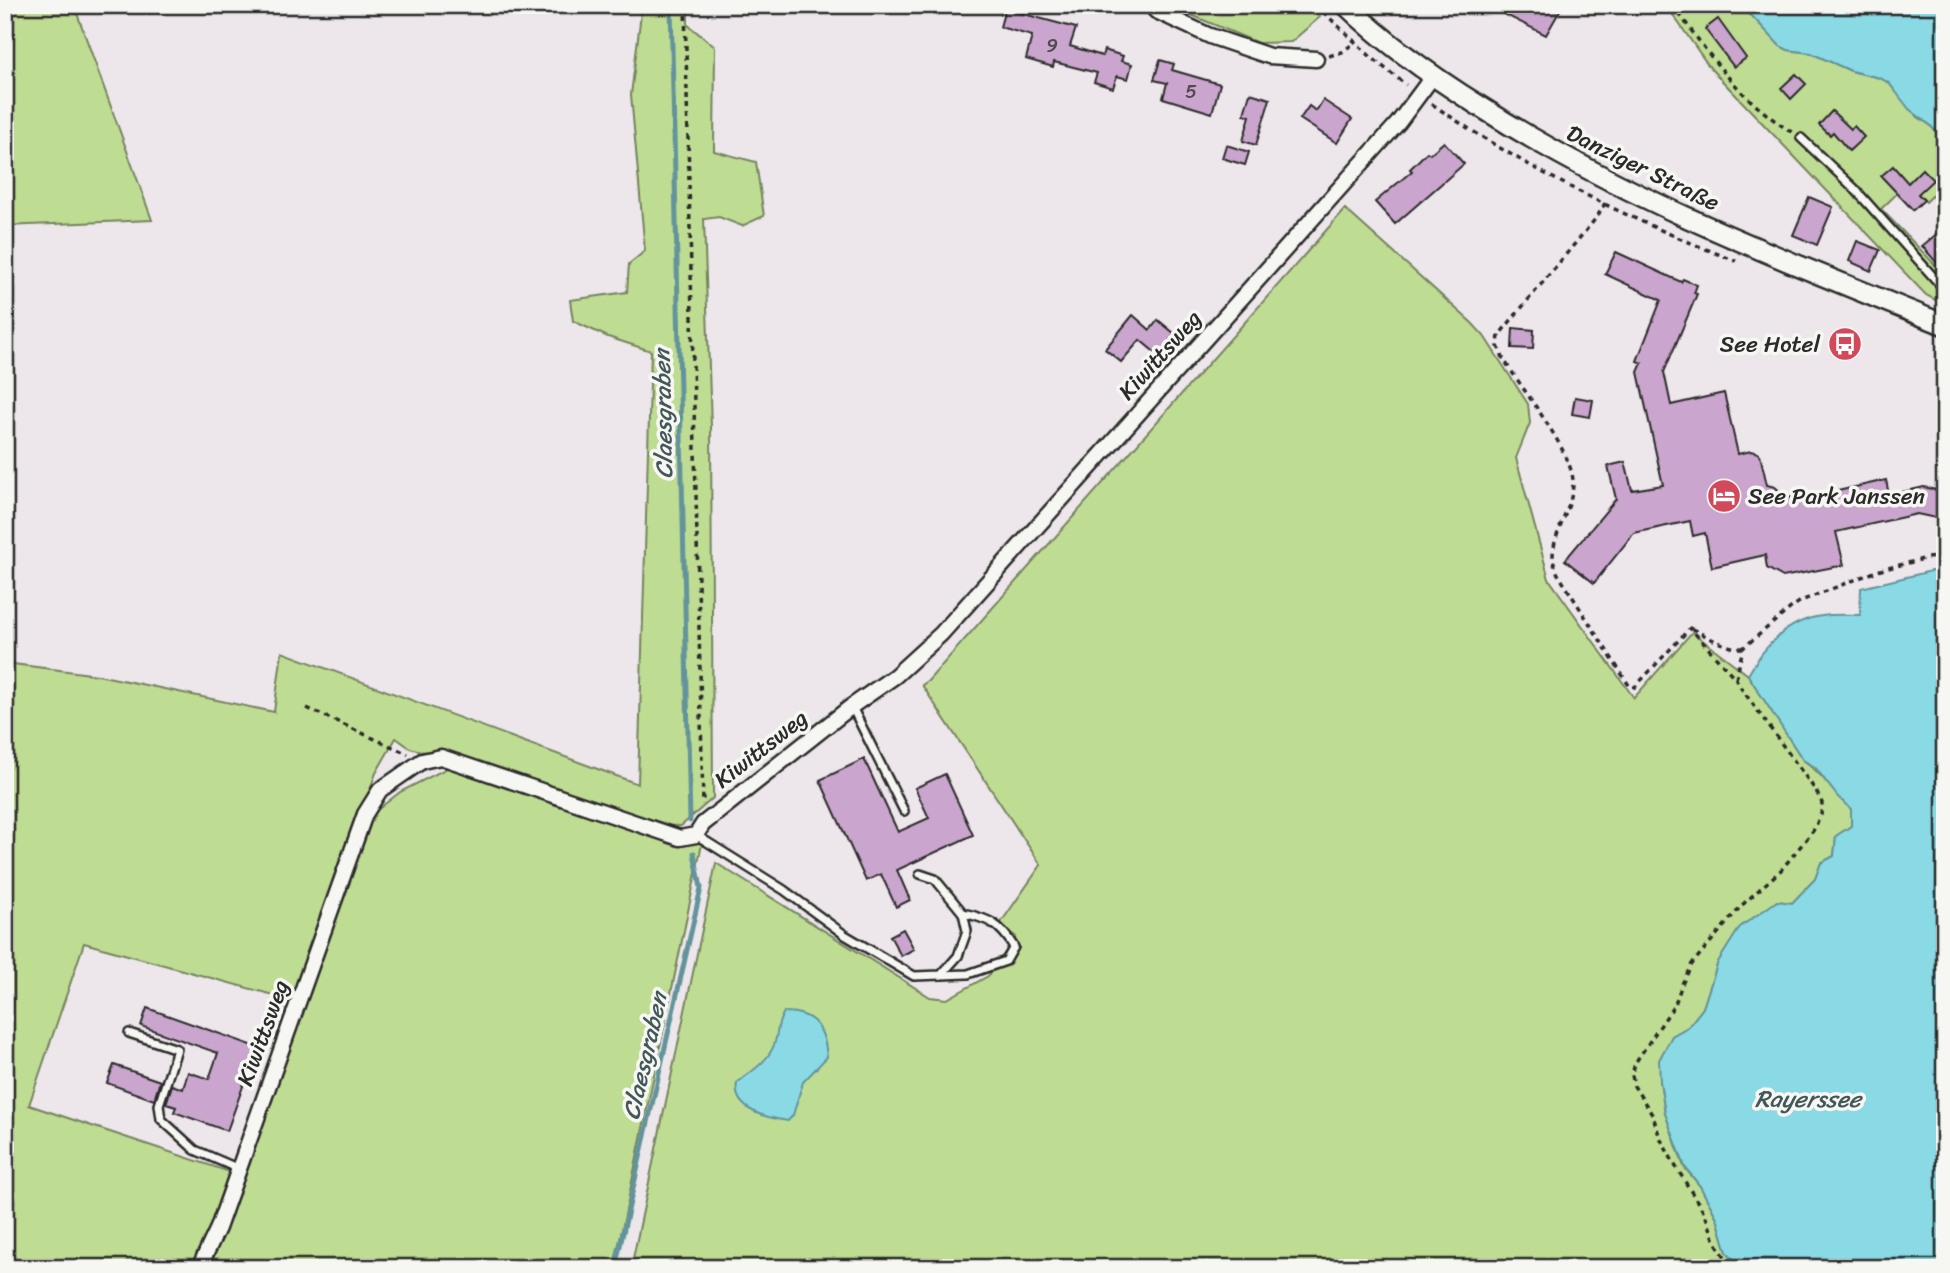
<svg xmlns="http://www.w3.org/2000/svg" width="1950" height="1273" font-family="Sriracha,sans-serif">
  <style>
    .green { fill: #bfdc93; stroke: #75845f; stroke-width: 2 }
    .water { fill: #8adae6; stroke: #64949b; stroke-width: 2 }
    .lines { fill: none; stroke-linecap: round; stroke-linejoin: round }
    .stream { stroke: #64949b; stroke-width: 5 }
    .building { fill: #caa5cd; stroke: #2b2b2b; stroke-width: 2 }
    .service-casing { stroke: #2b2b2b; stroke-width: 12 }
    .minor-casing { stroke: #2b2b2b; stroke-width: 19 }
    .tertiary-casing { stroke: #2b2b2b; stroke-width: 24 }
    .path { stroke: #2b2b2b; stroke-width: 3.5; stroke-dasharray: 5 5; stroke-linecap: butt }
    .service { stroke: #f6f6f2; stroke-width: 7 }
    .minor { stroke: #f6f6f2; stroke-width: 14 }
    .tertiary { stroke: #f6f6f2; stroke-width: 19 }
    .labels { text-anchor: middle; dominant-baseline: central; stroke-width: 7; stroke-linejoin: round; paint-order: stroke }
    .number-label { font-size: 19px; fill: #534a54 }
    .street-label { font-size: 23px; fill: #2b2b2b; stroke: #f6f6f2 }
    .poi-label { font-size: 23px; fill: #2b2b2b; stroke: #f6f6f2; text-anchor: end }
    .water-label { font-size: 24px; font-style: italic; fill: #43575a; stroke: #f6f6f2 }
  </style>
  <rect width="100%" height="100%" fill="#ede6eb"/>
  <filter id="ink" filterUnits="userSpaceOnUse"><feTurbulence type="fractalNoise" baseFrequency=".0143" numOctaves="2"/><feDisplacementMap in="SourceGraphic" scale="14" xChannelSelector="R" yChannelSelector="G"/><feConvolveMatrix kernelMatrix="1 2 1 2 8 2 1 2 1" color-interpolation-filters="sRGB"/></filter>
  <g filter="url(#ink)">
    <!-- green -->
    <g class="green">
      <polygon points="5,5 74,5 152,220 5,226"/>
      <polygon points="642,5 688,5 688,25 715,47 714,151 756,162 764,216 742,226 719,217 704,219 711,427 713,798 681,826 647,825 517,777 410,748 396,738 376,773 295,1001 84,943 29,1105 236,1174 194,1268 5,1268 5,663 98,675 274,712 282,652 638,784 651,351 608,337 573,321 570,300 627,292 629,264 645,251 631,95"/>
      <polygon points="1161,5 1309,5 1320,17 1291,42 1258,43 1189,14"/>
      <polygon points="1666,5 1734,5 1754,18 1780,46 1788,50 1811,53 1851,71 1880,78 1889,83 1918,117 1930,125 1945,142 1945,183 1926,202 1908,183 1881,209 1945,275 1945,305 1926,295 1711,69"/>
      <path d="M 1345,209 L 1472,323 L 1484,336 L 1528,404 L 1530,423 L 1516,458 L 1549,579 L 1634,698 L 1692,632 L 1748,675 L 1803,760 C 1823,773 1833,794 1851,809 L 1851,826 L 1836,836 L 1834,856 L 1821,863 L 1815,879 L 1792,903 L 1777,901 L 1718,962 L 1703,1008 L 1688,1027 L 1672,1036 L 1660,1081 L 1665,1113 L 1684,1167 L 1700,1186 L 1717,1218 L 1727,1252 L 1742,1268 L 631,1268 L 716,863 L 930,997 L 947,999 L 988,976 L 1016,937 L 1000,924 L 1041,865 L 922,685 L 928,681 Z"/>
      <polygon points="455,764 636,829 702,844 614,1268 203,1268 372,814 400,792"/>
    </g>
    <!-- water -->
    <g class="water">
      <polygon points="1734,5 1945,5 1945,142 1930,125 1909,109 1889,83 1880,78 1851,71 1811,53 1788,50 1780,46 1754,18"/>
      <path d="M 1931,571 L 1945,571 L 1945,1268 L 1742,1268 L 1727,1252 L 1717,1218 L 1700,1186 L 1685,1167 L 1665,1113 L 1660,1081 L 1659,1060 L 1672,1036 L 1688,1027 L 1703,1008 L 1718,962 L 1740,927 L 1777,901 L 1792,903 L 1815,879 L 1821,863 L 1834,856 L 1836,836 L 1851,826 L 1851,809 L 1838,797 L 1815,767 L 1803,760 L 1748,675 C 1763,647 1788,620 1822,616 C 1834,614 1847,615 1860,615 L 1861,588 Z"/>
      <path d="M 784,1012 C 815,1012 825,1029 827,1057 L 803,1082 L 793,1115 L 788,1121 C 767,1118 732,1110 737,1083 C 750,1072 767,1063 774,1045 C 779,1032 775,1027 784,1012 Z"/>
    </g>
    <g class="lines">
      <!-- stream -->
      <g class="stream">
        <polyline points="671,5 690,821"/>
        <polyline points="615,1268 701,888 694,853"/>
      </g>
    </g>
    <!-- building -->
    <g class="building">
      <polygon points="1486,5 1563,5 1546,35"/>
      <polygon points="1005,9 1076,28 1070,46 1102,56 1104,50 1123,56 1121,61 1132,64 1128,79 1117,76 1113,88 1094,82 1097,73 1054,62 1053,67 1026,59 1032,36 1000,27"/>
      <polygon points="1718,19 1746,58 1734,67 1705,29"/>
      <polygon points="1160,60 1174,64 1172,70 1220,84 1212,113 1163,98 1167,83 1154,80"/>
      <polygon points="1796,74 1806,84 1791,99 1781,88"/>
      <polygon points="1250,93 1270,99 1256,145 1243,141 1250,116 1244,114"/>
      <polygon points="1323,100 1352,119 1337,143 1300,119 1309,106 1316,111"/>
      <polygon points="1832,111 1851,129 1854,126 1864,137 1849,151 1833,132 1830,135 1819,125"/>
      <polygon points="1444,142 1464,164 1395,224 1375,202 1412,171 1410,169 1427,152 1430,154"/>
      <polygon points="1226,145 1249,152 1245,165 1222,158"/>
      <polygon points="1893,166 1908,183 1922,169 1933,180 1918,194 1924,200 1913,210 1881,176"/>
      <polygon points="1809,197 1833,207 1817,245 1793,235"/>
      <polygon points="1945,227 1945,257 1937,263 1922,246"/>
      <polygon points="1857,241 1880,250 1871,271 1849,261"/>
      <polygon points="1616,252 1681,282 1683,279 1697,285 1694,293 1697,294 1664,372 1671,405 1724,393 1738,454 1751,451 1758,453 1761,459 1767,485 1775,487 1787,498 1793,497 1794,501 1886,480 1889,495 1924,487 1945,492 1945,520 1917,514 1836,532 1844,565 1783,577 1767,568 1765,555 1712,567 1705,533 1693,536 1690,521 1634,533 1594,583 1565,560 1616,499 1608,466 1625,462 1632,490 1663,485 1638,372 1642,363 1637,361 1661,300 1605,274"/>
      <polygon points="1133,315 1150,330 1158,320 1175,334 1158,355 1140,340 1121,362 1105,349"/>
      <polygon points="1513,328 1534,330 1533,349 1512,348"/>
      <polygon points="1575,397 1593,400 1590,417 1572,414"/>
      <polygon points="864,759 898,832 929,818 915,788 945,774 973,835 897,870 910,900 896,907 881,874 866,881 820,780"/>
      <polygon points="903,929 914,949 901,956 890,936"/>
      <polygon points="147,1008 257,1047 227,1131 174,1112 176,1107 166,1104 172,1085 183,1089 188,1072 209,1079 218,1053 141,1026"/>
      <polygon points="114,1065 160,1081 154,1100 107,1083"/>
    </g>
    <g class="lines">
      <!-- service casing -->
      <g class="service-casing">
        <g id="service">
          <polyline points="1801,138 1854,188 1945,290"/>
          <polyline points="852,707 904,811"/>
          <polyline points="696,835 784,890 845,935 914,976 941,975 958,956 967,931 963,913 935,879 920,874"/>
          <path d="M 941,975 L 968,974 L 1006,961 L 1014,947 C 1000,924 990,919 963,913"/>
          <polyline points="129,1033 177,1049 159,1105 161,1119 195,1150 239,1169"/>
        </g>
      </g>
      <!-- minor casing -->
      <g class="minor-casing">
        <g id="minor">
          <polyline points="1151,5 1156,11 1210,36 1269,56 1316,59"/>
          <polyline points="199,1268 218,1228 365,814 380,790 422,761 441,757 680,838 696,835 703,824 852,706 895,676 941,634 1398,123 1433,76"/>
        </g>
      </g>
      <!-- tertiary casing -->
      <g class="tertiary-casing">
        <path id="tertiary" d="M 1346,5 C 1387,45 1433,77 1481,107 C 1626,200 1786,261 1945,325"/>
      </g>
      <!-- path -->
      <g class="path">
        <polyline points="685,5 703,805"/>
        <polyline points="1316,5 1371,57 1406,85"/>
        <path d="M 1673,5 C 1709,55 1740,100 1793,133"/>
        <polyline points="1329,56 1342,52 1354,43"/>
        <path d="M 1432,104 C 1525,169 1630,220 1736,261"/>
        <path d="M 1605,203 L 1597,217 L 1499,335 L 1498,346 L 1503,358 C 1521,388 1570,448 1573,480 C 1574,508 1552,532 1553,559 C 1554,564 1556,570 1558,574 L 1630,687 L 1635,687 L 1690,628 L 1736,679 L 1741,688 L 1816,791 L 1822,803 L 1821,815 L 1813,831 L 1781,870 L 1741,906 L 1692,964 L 1682,984 L 1675,1004 L 1635,1063 L 1632,1075 L 1634,1086 L 1653,1116 L 1660,1138 L 1676,1167 L 1705,1214 L 1715,1241 L 1727,1260 L 1734,1268"/>
        <polyline points="1936,555 1945,549"/>
        <path d="M 1692,629 C 1708,636 1725,649 1743,648"/>
        <polyline points="1736,679 1743,648 1792,607 1801,601 1877,571 1927,558 1945,556"/>
        <polyline points="307,708 408,754"/>
      </g>
      <!-- service -->
      <use href="#service" class="service"/>
      <!-- minor -->
      <use href="#minor" class="minor"/>
      <!-- tertiary -->
      <use href="#tertiary" class="tertiary"/>
    </g>
  </g>
  <!-- icons -->
  <defs>
    <g id="bus-disc" transform="scale(1.75)"><circle r="9.5" fill="#d1495b" stroke="#f6f6f2"/><path d="M-5-6H5V4H4V6H2V4H-2V6H-4V4H-5ZM-3.5-4V0h7V-4ZM-3.5 1.2v1.5H-2V1.2ZM2 1.2v1.5H3.5V1.2Z" fill="#fff"/></g>
    <g id="hotel-disc" transform="scale(1.75)"><circle r="9.5" fill="#d1495b" stroke="#f6f6f2"/><path d="M-6-4.5h1.5V1H6V5H4.5V3h-9V5H-6ZM-4 0a1.8 1.8 0 1 1 3.6 0ZM.5 0V-2.5h3Q6-2.5 6 0Z" fill="#fff"/></g>
  </defs>
  <g fill-rule="evenodd">
    <use href="#bus-disc" x="1845" y="344"/>
    <use href="#hotel-disc" x="1724" y="496"/>
  </g>
  <g class="labels">
    <!-- number labels -->
    <g class="number-label">
      <text x="1052" y="45">9</text>
      <text x="1191" y="91">5</text>
    </g>
    <!-- street labels -->
    <g class="street-label">
      <text transform="translate(1643 168) rotate(26)">Danziger Straße</text>
      <text transform="translate(1160 355) rotate(-48)">Kiwittsweg</text>
      <text transform="translate(761 749) rotate(-38)">Kiwittsweg</text>
      <text transform="translate(263 1033) rotate(-70)">Kiwittsweg</text>
    </g>
    <!-- poi labels -->
    <g class="poi-label">
      <text x="1820" y="344">See Hotel</text>
      <text x="1748" y="496" text-anchor="start">See Park Janssen</text>
    </g>
    <!-- water labels -->
    <g class="water-label">
      <text transform="translate(663 414) rotate(-91)">Claesgraben</text>
      <text transform="translate(645 1056) rotate(-77)">Claesgraben</text>
      <text x="1808" y="1099">Rayerssee</text>
    </g>
  </g>
  <!-- margin -->
  <rect width="1950" height="1273" fill="none" stroke="#f6f6f2" stroke-width="28"/>
  <rect x="14" y="14" width="1922" height="1245" fill="none" stroke="#2b2b2b" stroke-width="2.5" filter="url(#ink)"/>
</svg>
